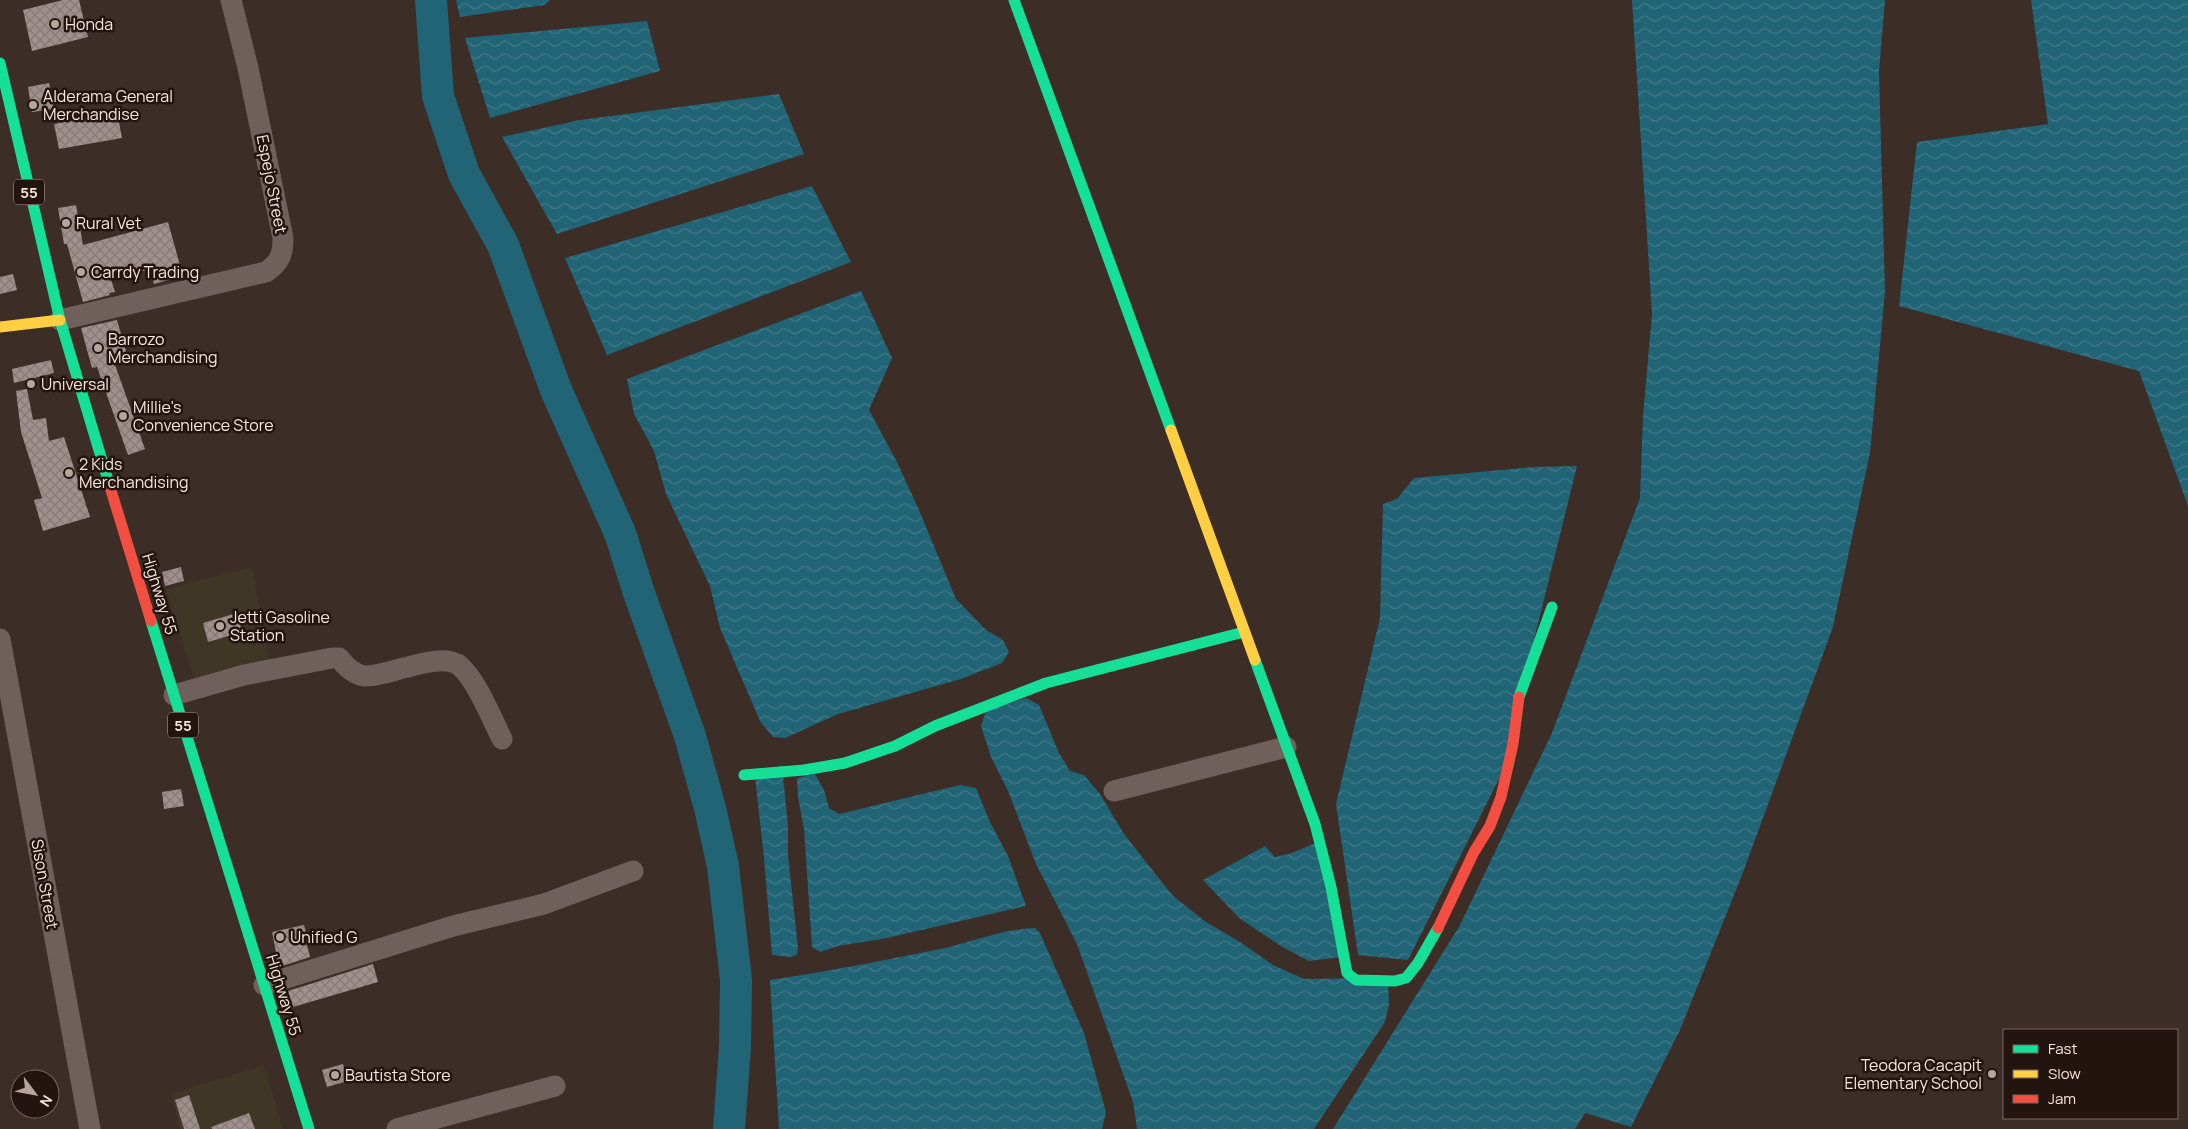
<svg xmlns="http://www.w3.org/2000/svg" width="2188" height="1129" font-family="Manrope,sans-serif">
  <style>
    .commercial { fill: #3f3626 }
    .water { fill: url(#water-waves) }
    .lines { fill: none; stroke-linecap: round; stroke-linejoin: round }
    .river { stroke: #206476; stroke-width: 32 }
    .building { fill: url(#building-cross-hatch) }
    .street { stroke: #6f605c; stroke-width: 21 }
    .fast { stroke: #16e098; stroke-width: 11 }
    .slow { stroke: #ffcf43; stroke-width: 11 }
    .jam { stroke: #f24e42; stroke-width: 11 }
    .poi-dot { fill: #b6a59d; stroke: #221510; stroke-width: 2 }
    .labels { text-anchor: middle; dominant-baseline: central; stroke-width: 5; stroke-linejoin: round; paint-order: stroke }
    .shield { fill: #221510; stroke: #b8a7a0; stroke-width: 1 }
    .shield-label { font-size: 15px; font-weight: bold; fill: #f8e5dd }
    .poi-label { font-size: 16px; fill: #f8e5dd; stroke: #221510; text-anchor: start }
    .street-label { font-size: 16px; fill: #f8e5dd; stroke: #221510 }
  </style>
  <defs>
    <pattern id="water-waves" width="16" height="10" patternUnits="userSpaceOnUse" patternTransform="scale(1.25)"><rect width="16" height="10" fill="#206476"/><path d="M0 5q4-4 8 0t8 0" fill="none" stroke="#417a89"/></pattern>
    <pattern id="building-cross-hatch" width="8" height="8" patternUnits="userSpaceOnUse" patternTransform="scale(1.25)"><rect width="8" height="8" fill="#9f908d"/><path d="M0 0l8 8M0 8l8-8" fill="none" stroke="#867a76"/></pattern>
  </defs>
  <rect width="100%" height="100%" fill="#3c2d27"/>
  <!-- commercial -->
  <g class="commercial">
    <polygon points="252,567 270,662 194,680 166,589"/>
    <polygon points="264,1065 283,1129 180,1129 171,1094"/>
  </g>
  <!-- water -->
  <g class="water">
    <polygon points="456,0 550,0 544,5 460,17"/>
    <polygon points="1632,0 1885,0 1879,71 1885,292 1870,453 1833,627 1742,875 1680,1030 1631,1127 1585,1113 1575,1129 1333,1129 1460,925 1552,733 1640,498 1643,416 1652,314"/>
    <polygon points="2031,0 2188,0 2188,506 2139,371 1899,306 1917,142 2048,124"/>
    <polygon points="647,21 660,71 490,118 465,38"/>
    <polygon points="779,94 804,154 557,234 502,137 580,120"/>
    <polygon points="812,186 851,262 607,355 565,258"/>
    <polygon points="861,291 892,358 869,410 897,462 919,510 956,599 986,630 1003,640 1009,652 1002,663 961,679 838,714 785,738 773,737 760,721 720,628 710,586 666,494 654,451 634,414 627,379"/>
    <polygon points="1577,466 1500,777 1408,960 1358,955 1336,804 1380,618 1383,504 1397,499 1414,478 1533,467"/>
    <polygon points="1026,698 1039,705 1059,753 1070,771 1084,775 1100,794 1124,834 1172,895 1206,922 1240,942 1273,965 1304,979 1388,978 1389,1005 1385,1022 1314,1129 1137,1129 1133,1102 1077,944 1036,864 1008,791 991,757 981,726 986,711"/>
    <polygon points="782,765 788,826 788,855 798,948 797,955 790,957 772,955 764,858 755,777"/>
    <polygon points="815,774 824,790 829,808 839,814 960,785 976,788 990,822 1008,856 1026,906 887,938 838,946 820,952 812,947 804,829 798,797 797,778"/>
    <polygon points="1318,842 1342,957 1309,961 1284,948 1239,918 1203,880 1265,846 1275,857 1289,854"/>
    <path d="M 1035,928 L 1040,933 L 1084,1033 L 1106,1112 L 1102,1129 L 779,1129 L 770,980 C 829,971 887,960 945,948 C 975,941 1004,929 1035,928 Z"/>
  </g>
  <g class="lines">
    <!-- river -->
    <polyline class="river" points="431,0 438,96 464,174 503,245 556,390 620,533 639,593 690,736 710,808 723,866 736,980 735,1047 729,1129"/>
  </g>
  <!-- building -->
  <g class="building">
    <polygon points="63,0 79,0 88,37 32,51 23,10"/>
    <polygon points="49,83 54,109 32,112 28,87"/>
    <polygon points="117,112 122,138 59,149 54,124"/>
    <polygon points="76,205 83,245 168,222 183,276 154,284 150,269 111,279 115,292 109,293 110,295 83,302 67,244 64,244 58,208"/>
    <polygon points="13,274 17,290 0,294 0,277"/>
    <polygon points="117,320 128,358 114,362 145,449 128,455 97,367 92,368 81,328"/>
    <polygon points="51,360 54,373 14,383 12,369"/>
    <polygon points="27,389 33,420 46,418 49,441 64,437 90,517 43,531 34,500 42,498 21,432 16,391"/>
    <polygon points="181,567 184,581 165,586 162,572"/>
    <polygon points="237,613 242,632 208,642 203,623"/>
    <polygon points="181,789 184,806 164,809 162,792"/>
    <polygon points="304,925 309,944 307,945 310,957 279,967 272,932"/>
    <polygon points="373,964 378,982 293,1007 288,991"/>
    <polygon points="343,1064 348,1081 327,1087 322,1070"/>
    <polygon points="189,1095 200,1129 184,1129 175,1100"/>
    <polygon points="249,1113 255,1129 212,1129 211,1127"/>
  </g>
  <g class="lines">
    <!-- street -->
    <g class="street">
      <path d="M 60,320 L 266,272 C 280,262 283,255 283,238 L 248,68 L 231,0"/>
      <polyline points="0,639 90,1129"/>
      <path d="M 174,695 L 244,675 L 332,658 L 339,658 C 346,667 355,676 367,676 C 390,676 441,650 460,666 C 477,681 492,719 502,739"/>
      <polyline points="1114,791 1286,747"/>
      <polyline points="264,985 453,926 544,904 633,871"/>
      <polyline points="397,1129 555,1086"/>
    </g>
    <!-- fast -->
    <g class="fast">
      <polyline points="1014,0 1171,430"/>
      <polyline points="0,63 60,320 110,487"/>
      <polyline points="151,621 309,1129"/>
      <polyline points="1255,660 1315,824 1331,887 1347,973 1356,980 1395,981 1406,978 1418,963 1438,928"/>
      <polyline points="1519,697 1552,607"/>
      <polyline points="744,775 804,770 845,763 895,746 935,726 1046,683 1244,632"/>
    </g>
    <!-- slow -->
    <g class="slow">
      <polyline points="0,327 60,320"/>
      <polyline points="1171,430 1255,660"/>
    </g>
    <!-- jam -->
    <g class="jam">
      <polyline points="110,487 151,621"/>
      <polyline points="1438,928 1474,852 1490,826 1501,797 1513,744 1519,697"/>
    </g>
  </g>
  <!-- markers -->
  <g class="poi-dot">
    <circle cx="55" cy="24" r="5"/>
    <circle cx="33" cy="105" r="5"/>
    <circle cx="66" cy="223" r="5"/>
    <circle cx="81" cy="272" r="5"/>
    <circle cx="98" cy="348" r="5"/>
    <circle cx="31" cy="384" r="5"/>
    <circle cx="123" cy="416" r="5"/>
    <circle cx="69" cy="473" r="5"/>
    <circle cx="220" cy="626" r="5"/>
    <circle cx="280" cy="937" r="5"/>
    <circle cx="1992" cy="1074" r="5"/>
    <circle cx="335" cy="1075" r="5"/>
  </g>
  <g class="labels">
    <!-- shield labels -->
    <g class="shield">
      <rect x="14" y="179.5" width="30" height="25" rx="4"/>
      <rect x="168" y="712.5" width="30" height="25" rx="4"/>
    </g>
    <g class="shield-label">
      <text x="29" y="192">55</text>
      <text x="183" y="725">55</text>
    </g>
    <!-- poi labels -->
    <g class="poi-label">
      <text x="65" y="24">Honda</text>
      <text x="43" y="96">Alderama General<tspan x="43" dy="18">Merchandise</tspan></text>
      <text x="76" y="223">Rural Vet</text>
      <text x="91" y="272">Carrdy Trading</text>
      <text x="108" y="339">Barrozo<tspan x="108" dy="18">Merchandising</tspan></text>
      <text x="41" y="384">Universal</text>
      <text x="133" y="407">Millie's<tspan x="133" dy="18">Convenience Store</tspan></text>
      <text x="79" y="464">2 Kids<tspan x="79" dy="18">Merchandising</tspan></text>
      <text x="230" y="617">Jetti Gasoline<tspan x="230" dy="18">Station</tspan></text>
      <text x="290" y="937">Unified G</text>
      <text x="1982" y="1065" text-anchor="end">Teodora Cacapit<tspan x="1982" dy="18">Elementary School</tspan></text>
      <text x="345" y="1075">Bautista Store</text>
    </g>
    <!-- street labels -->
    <g class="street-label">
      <text transform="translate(272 184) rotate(79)">Espejo Street</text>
      <text transform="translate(160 594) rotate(73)">Highway 55</text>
      <text transform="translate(45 884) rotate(80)">Sison Street</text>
      <text transform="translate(284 995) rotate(73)">Highway 55</text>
    </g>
  </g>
  <!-- legend -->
  <rect x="2003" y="1029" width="175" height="90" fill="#221510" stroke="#786862"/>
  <rect x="2013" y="1045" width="25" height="8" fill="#16e098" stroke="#786862"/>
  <text x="2048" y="1054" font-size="15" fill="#f8e5dd">Fast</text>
  <rect x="2013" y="1070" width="25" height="8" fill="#ffcf43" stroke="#786862"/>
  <text x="2048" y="1079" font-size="15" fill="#f8e5dd">Slow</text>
  <rect x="2013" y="1095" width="25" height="8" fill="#f24e42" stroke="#786862"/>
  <text x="2048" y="1104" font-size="15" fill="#f8e5dd">Jam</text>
  <!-- north arrow -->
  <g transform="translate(35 1094) rotate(122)"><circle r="24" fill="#221510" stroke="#786862"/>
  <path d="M0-4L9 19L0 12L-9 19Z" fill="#b6a59d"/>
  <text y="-8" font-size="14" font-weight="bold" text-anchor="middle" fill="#f8e5dd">N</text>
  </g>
</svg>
